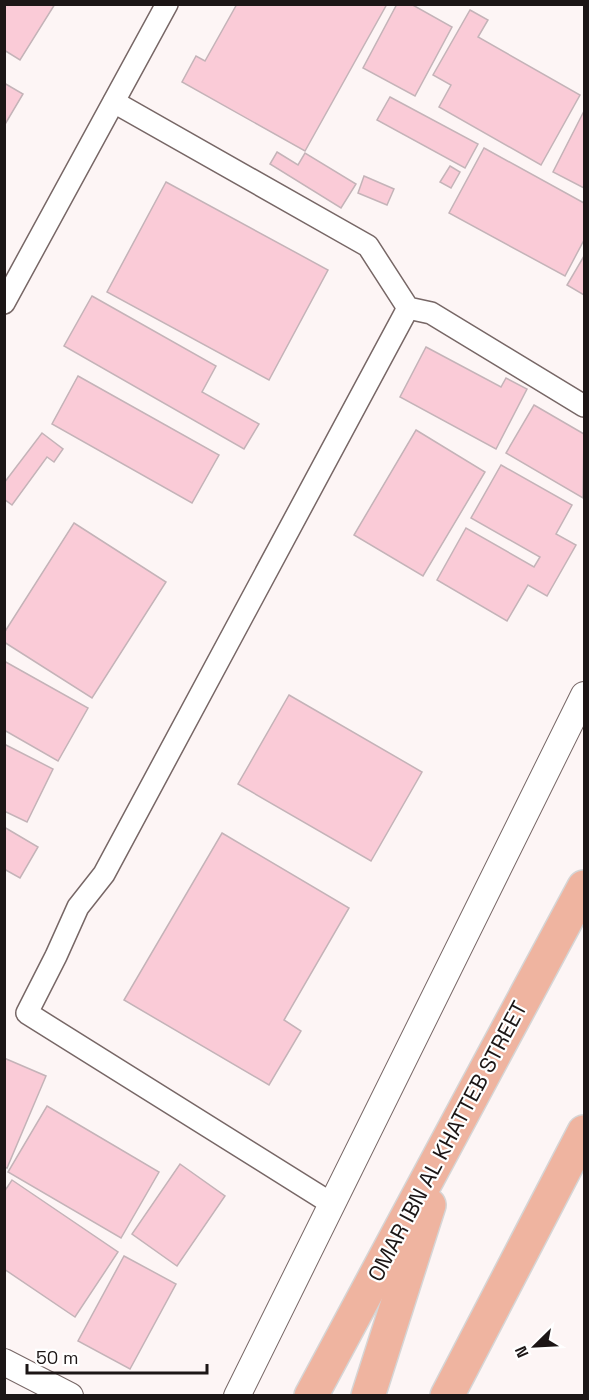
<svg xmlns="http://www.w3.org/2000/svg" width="589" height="1400" font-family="'Space Grotesk',sans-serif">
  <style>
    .building { fill: #facbd7; stroke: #c4b3b8; stroke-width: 1.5 }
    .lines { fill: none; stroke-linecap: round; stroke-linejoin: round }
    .minor-casing { stroke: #776766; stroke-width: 24 }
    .tertiary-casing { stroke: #776766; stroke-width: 28 }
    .primary-casing { stroke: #d6d5d5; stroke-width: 36 }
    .minor { stroke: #fff; stroke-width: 21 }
    .tertiary { stroke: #fff; stroke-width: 26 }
    .primary { stroke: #efb4a0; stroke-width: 33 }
    .labels { text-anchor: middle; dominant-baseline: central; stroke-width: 4.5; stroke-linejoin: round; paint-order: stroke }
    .street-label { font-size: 22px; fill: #1c1616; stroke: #fff }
  </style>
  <rect width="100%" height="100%" fill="#fdf5f5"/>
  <!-- building -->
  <g class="building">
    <polygon points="4,4 55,4 20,60 4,50"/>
    <polygon points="237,4 387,4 305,151 182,82 196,56 205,61"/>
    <polygon points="397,4 411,4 452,27 415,96 363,68"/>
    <polygon points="470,10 488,20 478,37 580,95 541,165 439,107 451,85 433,75"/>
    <polygon points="4,83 23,94 4,126"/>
    <polygon points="390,97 478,144 465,168 377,120"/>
    <polygon points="584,111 584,188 553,172"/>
    <polygon points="484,148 584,203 584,240 565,276 449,213"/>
    <polygon points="277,152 298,165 305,153 356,184 341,208 270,164"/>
    <polygon points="450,166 460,172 451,188 440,182"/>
    <polygon points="364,176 394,189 387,205 358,193"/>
    <polygon points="166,182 328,270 269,380 107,292"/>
    <polygon points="584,256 584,295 567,285"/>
    <polygon points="92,296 216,366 202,392 259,424 244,449 64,346"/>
    <polygon points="426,347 501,387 506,378 527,389 496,449 400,397"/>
    <polygon points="78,376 219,455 192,503 52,424"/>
    <polygon points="534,405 584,434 583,498 506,453"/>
    <polygon points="416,430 485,472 423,576 354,535"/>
    <polygon points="42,433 63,449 54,462 47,457 12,505 4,499 4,483"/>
    <polygon points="501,465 572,505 556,534 576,545 547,596 528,585 507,621 437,580 466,528 534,567 540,557 471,518"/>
    <polygon points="74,523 166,582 92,698 4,642 4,633"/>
    <polygon points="4,661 88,708 58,761 4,730"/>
    <polygon points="289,695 422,772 371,861 238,784"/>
    <polygon points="4,744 53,769 27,822 4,811"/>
    <polygon points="4,827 38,847 20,878 4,869"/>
    <polygon points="222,833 349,908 284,1020 301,1031 269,1085 124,1000"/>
    <polygon points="4,1058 46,1076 7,1168 4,1167"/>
    <polygon points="47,1106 159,1172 121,1238 8,1172"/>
    <polygon points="180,1164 225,1196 177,1266 132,1234"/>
    <polygon points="12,1180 118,1252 75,1317 4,1269 4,1192"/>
    <polygon points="124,1256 176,1284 130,1369 78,1341"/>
  </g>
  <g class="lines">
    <!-- minor casing -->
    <g class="minor-casing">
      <g id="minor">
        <polyline points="114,102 368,246 408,308 431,313 584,406"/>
        <polyline points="4,303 167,4"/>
        <polyline points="332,1204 27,1013 56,956 78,907 104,874 408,308"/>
      </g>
    </g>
    <!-- tertiary casing -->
    <g class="tertiary-casing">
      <g id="tertiary">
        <polyline points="4,1362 70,1396"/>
        <polyline points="237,1396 584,695"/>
      </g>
    </g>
    <!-- primary casing -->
    <g class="primary-casing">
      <g id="primary">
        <polyline points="311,1396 584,887"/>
        <polyline points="368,1396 429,1205"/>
        <polyline points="447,1396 584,1132"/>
      </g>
    </g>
    <!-- minor -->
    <use href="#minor" class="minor"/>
    <!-- tertiary -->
    <use href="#tertiary" class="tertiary"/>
    <!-- primary -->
    <use href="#primary" class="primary"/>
  </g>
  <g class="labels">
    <!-- street labels -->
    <g class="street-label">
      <text transform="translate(447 1141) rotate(-62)">OMAR IBN AL KHATTEB STREET</text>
    </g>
  </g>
  <!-- border -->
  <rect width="589" height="1400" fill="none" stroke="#1c1616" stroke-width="12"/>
  <!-- north arrow -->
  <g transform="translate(535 1346) rotate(246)" stroke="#ffffff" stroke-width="4.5" paint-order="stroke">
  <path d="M0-4.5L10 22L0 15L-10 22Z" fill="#1c1616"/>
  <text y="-9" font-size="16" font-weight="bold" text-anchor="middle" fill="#1c1616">N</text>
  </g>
  <!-- scale -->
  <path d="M27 1364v9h180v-9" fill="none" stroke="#1c1616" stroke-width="3"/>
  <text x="36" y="1364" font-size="18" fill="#1c1616" stroke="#ffffff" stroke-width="4.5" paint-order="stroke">50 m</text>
</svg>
